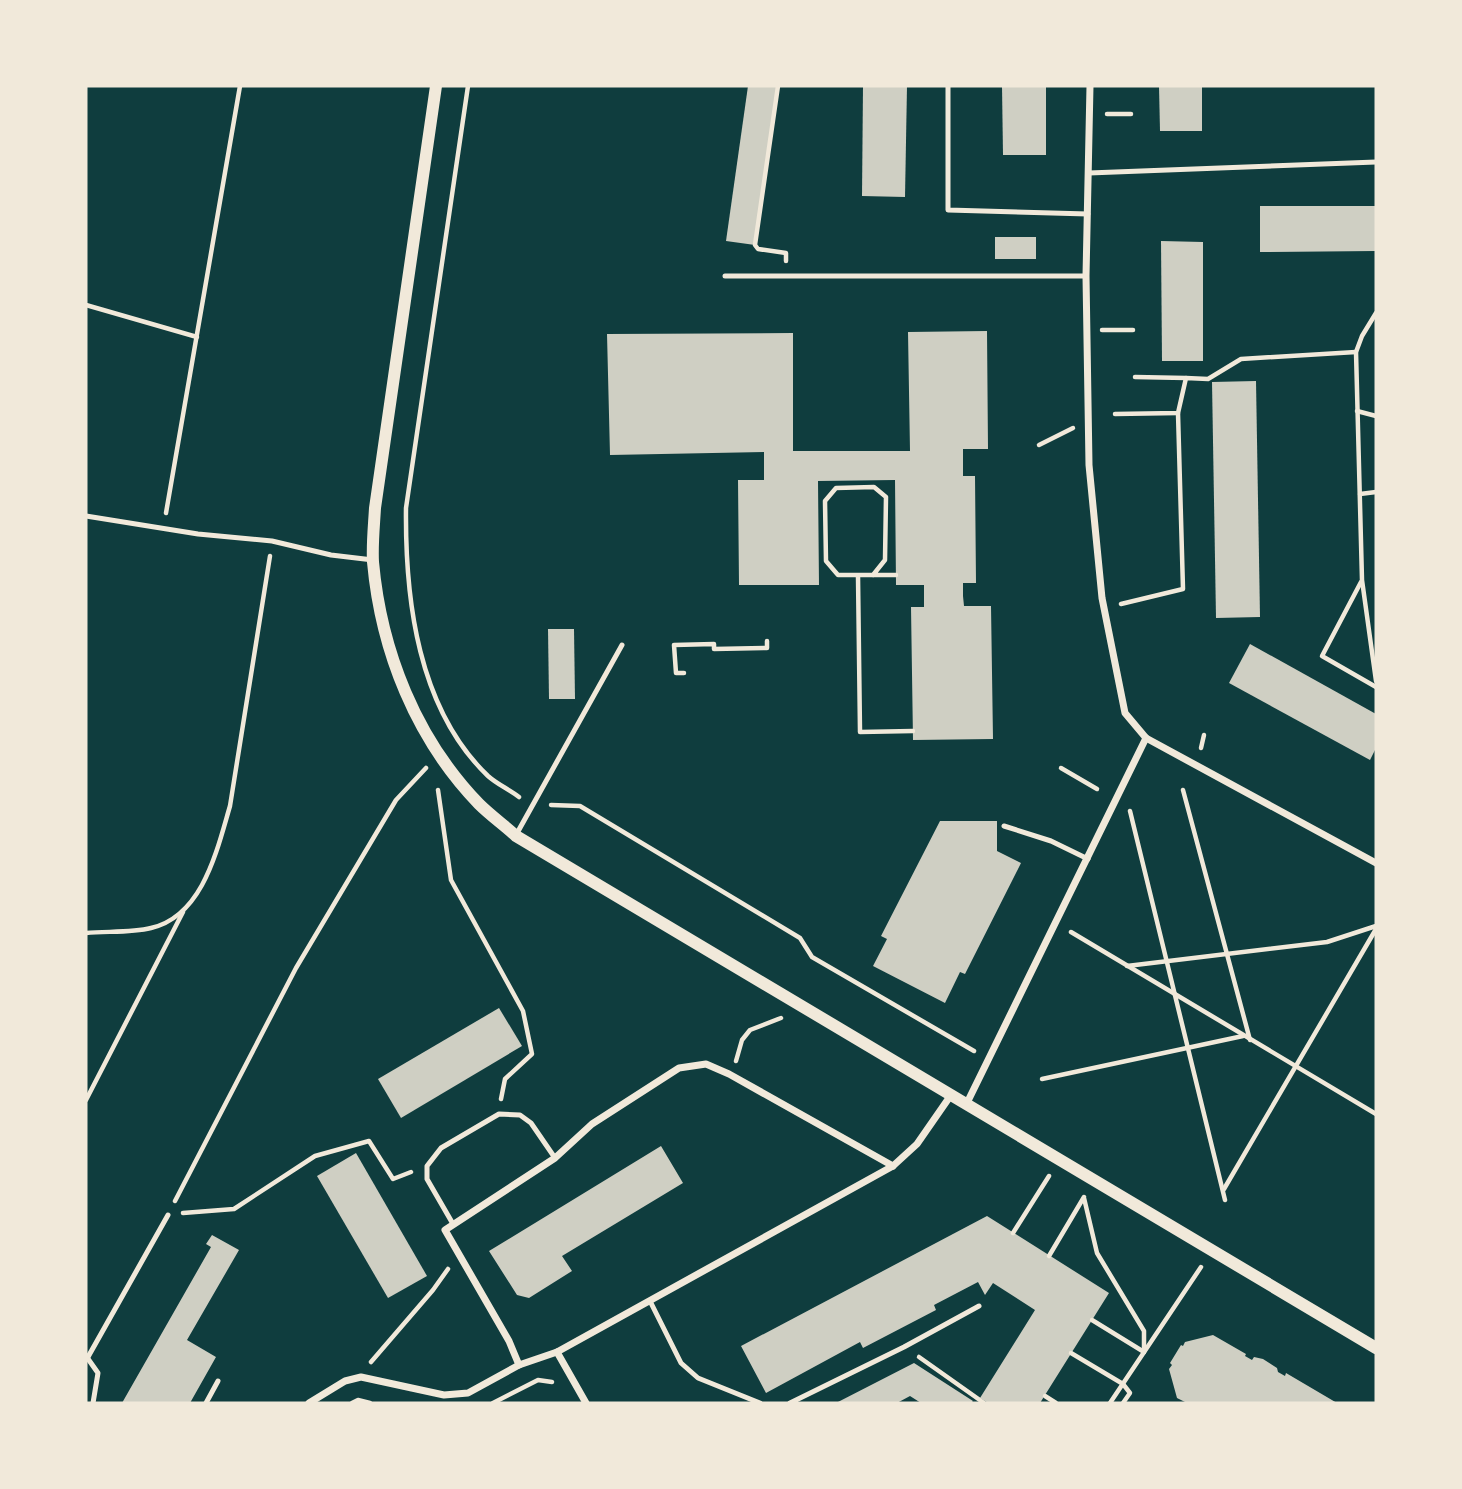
<svg xmlns="http://www.w3.org/2000/svg" width="1462" height="1489" font-family="Lato,sans-serif">
  <style>
    .building { fill: #cfcfc3 }
    .lines { fill: none; stroke-linecap: round; stroke-linejoin: round }
    .path { stroke: #f1e9da; stroke-width: 4.5 }
    .service { stroke: #f1e9da; stroke-width: 5 }
    .minor { stroke: #f1e9da; stroke-width: 7 }
    .tertiary { stroke: #f1e9da; stroke-width: 12 }
  </style>
  <rect width="100%" height="100%" fill="#0f3d3e"/>
  <!-- building -->
  <g class="building">
    <polygon points="748,86 778,86 755,245 726,241"/>
    <polygon points="863,86 907,86 905,197 862,196"/>
    <polygon points="1002,86 1046,86 1046,155 1003,155"/>
    <polygon points="1159,86 1202,86 1202,131 1160,131"/>
    <polygon points="1260,206 1376,206 1376,251 1260,252"/>
    <rect x="995" y="237" width="41" height="22"/>
    <polygon points="1161,241 1203,242 1203,361 1162,361"/>
    <polygon points="987,331 988,449 963,449 963,476 975,476 976,583 963,583 963,596 964,606 991,606 993,739 913,740 911,607 924,607 924,585 896,585 895,480 818,481 819,585 739,585 738,480 764,480 764,452 610,455 607,334 793,333 793,451 910,451 908,332"/>
    <polygon points="1256,381 1260,617 1216,618 1212,382"/>
    <polygon points="548,629 574,629 575,699 549,699"/>
    <polygon points="1250,644 1376,714 1376,748 1370,760 1229,683"/>
    <polygon points="940,821 997,821 997,851 1021,863 965,974 960,972 945,1003 873,966 887,939 881,936"/>
    <polygon points="499,1008 522,1046 401,1118 378,1079"/>
    <polygon points="661,1146 683,1183 562,1256 572,1271 529,1298 517,1295 489,1251"/>
    <polygon points="356,1153 427,1276 388,1298 317,1176"/>
    <polygon points="987,1216 1109,1293 1040,1403 988,1403 980,1398 1035,1310 993,1283 985,1295 978,1282 934,1305 936,1310 863,1348 860,1342 766,1393 741,1346"/>
    <polygon points="212,1235 239,1250 187,1340 216,1357 190,1403 122,1403 211,1247 206,1244"/>
    <polygon points="1213,1335 1246,1354 1245,1356 1252,1360 1254,1357 1263,1359 1277,1368 1278,1372 1285,1376 1286,1373 1337,1403 1187,1403 1177,1398 1169,1369 1172,1365 1170,1363 1181,1345 1183,1346 1185,1342"/>
    <polygon points="914,1363 973,1401 971,1403 921,1403 910,1396 897,1403 836,1403"/>
  </g>
  <g class="lines">
    <!-- path -->
    <g class="path">
      <path d="M 468,86 L 406,508 C 405,600 418,709 488,776 C 498,785 509,789 519,797"/>
      <polyline points="778,86 755,245 758,249 786,253 786,261"/>
      <polyline points="1107,114 1131,114"/>
      <polyline points="86,305 197,337"/>
      <polyline points="1376,313 1362,336 1356,352 1362,580 1376,681"/>
      <polyline points="1102,330 1133,330"/>
      <polyline points="1135,377 1186,378"/>
      <polyline points="1357,411 1376,416"/>
      <polyline points="1115,414 1178,413 1186,378 1208,379 1241,359 1356,352"/>
      <polyline points="1039,445 1073,428"/>
      <polyline points="1360,494 1376,492"/>
      <polyline points="166,513 240,86"/>
      <polyline points="873,575 885,560 886,497 874,487 836,488 825,501 826,561 838,575 896,575"/>
      <polyline points="858,576 860,732 913,731"/>
      <polyline points="1361,582 1322,656 1376,687"/>
      <polyline points="1121,604 1183,589 1178,413"/>
      <polyline points="684,673 676,673 674,645 714,644 714,649 767,648 767,641"/>
      <polyline points="1201,748 1204,735"/>
      <polyline points="1061,768 1097,789"/>
      <polyline points="438,790 451,880 523,1011 532,1054 505,1079 501,1099"/>
      <polyline points="1183,790 1250,1040"/>
      <polyline points="551,805 580,806 800,938 812,957 974,1051"/>
      <polyline points="1130,811 1225,1200"/>
      <polyline points="1071,932 1376,1114"/>
      <path d="M 86,933 C 107,931 131,933 151,928 C 203,916 217,850 230,806 L 270,556"/>
      <polyline points="1127,966 1327,942 1376,926"/>
      <polyline points="736,1061 742,1040 750,1030 781,1018"/>
      <polyline points="1042,1079 1243,1036"/>
      <polyline points="86,1100 183,912"/>
      <polyline points="1224,1189 1376,929"/>
      <polyline points="1084,1198 1097,1253 1144,1331 1144,1352"/>
      <polyline points="175,1201 296,968 396,800 426,768"/>
      <polyline points="183,1213 234,1209 315,1156 369,1141 393,1179 411,1172"/>
      <polyline points="1013,1233 1049,1176"/>
      <polyline points="1049,1256 1084,1197"/>
      <polyline points="1092,1320 1144,1352"/>
      <polyline points="1071,1353 1123,1384 1130,1393 1123,1403"/>
      <polyline points="919,1357 984,1403"/>
      <polyline points="371,1362 433,1290 448,1269"/>
      <polyline points="1045,1396 1056,1403"/>
      <polyline points="352,1403 358,1400 370,1403"/>
      <polyline points="493,1403 538,1380 552,1382"/>
      <polyline points="1110,1403 1201,1267"/>
    </g>
    <!-- service -->
    <g class="service">
      <polyline points="948,86 948,210 1088,214"/>
      <polyline points="1089,173 1376,162"/>
      <polyline points="725,276 1086,276"/>
      <polyline points="86,516 198,534 272,541 331,555 373,560"/>
      <polyline points="1004,826 1051,841 1088,859"/>
      <polyline points="516,835 622,645"/>
      <polyline points="453,1224 427,1179 427,1166 441,1148 499,1114 520,1115 531,1123 555,1158"/>
      <polyline points="650,1301 681,1363 698,1378 760,1403"/>
      <polyline points="86,1356 98,1373 93,1403"/>
      <polyline points="88,1357 168,1215"/>
      <polyline points="206,1403 218,1381"/>
      <polyline points="790,1403 904,1347 979,1306"/>
    </g>
    <!-- minor -->
    <g class="minor">
      <polyline points="1090,86 1086,276 1089,465 1102,598 1125,713 1146,738 1376,863"/>
      <polyline points="966,1105 1146,738"/>
      <polyline points="557,1352 586,1403"/>
      <polyline points="519,1365 509,1341 445,1230 555,1158 592,1124 679,1068 706,1064 729,1074 893,1166"/>
      <polyline points="309,1403 345,1381 361,1377 444,1395 468,1393 519,1365 557,1352 893,1166 917,1144 951,1095"/>
    </g>
    <!-- tertiary -->
    <path class="tertiary" d="M 436,86 L 375,508 C 374,526 372,544 373,562 C 381,651 416,739 479,804 C 490,815 504,825 516,836 L 1376,1348"/>
  </g>
  <!-- border -->
  <rect width="1462" height="1489" fill="none" stroke="#f1e9da" stroke-width="175"/>
</svg>
